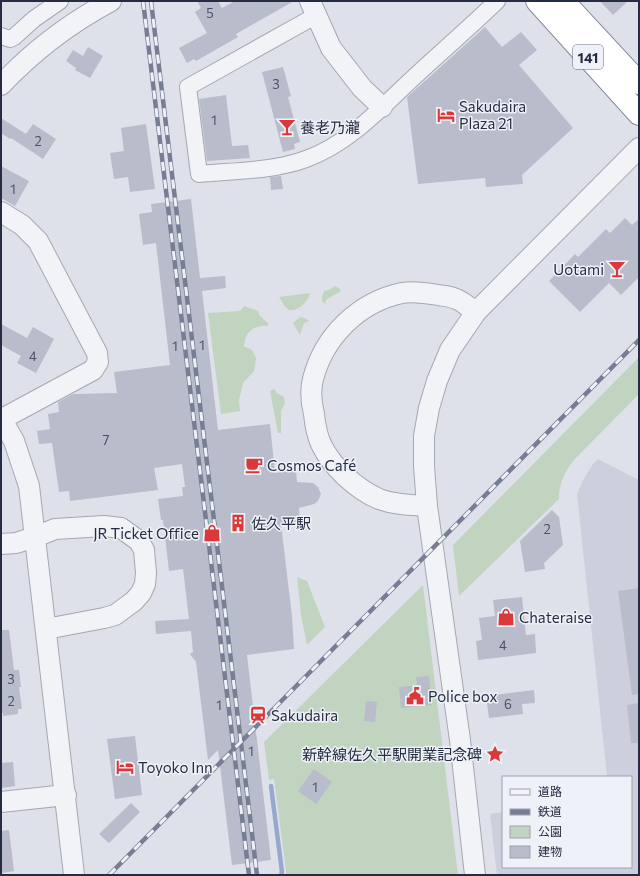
<svg xmlns="http://www.w3.org/2000/svg" width="640" height="876" font-family="Commissioner,'Noto Sans JP',sans-serif">
  <style>
    .built { fill: #cdd0dc }
    .green { fill: #c1d4bf }
    .lines { fill: none; stroke-linecap: round; stroke-linejoin: round }
    .stream { stroke: #96a9cd; stroke-width: 4.5 }
    .building { fill: #b9bcca }
    .minor-casing { stroke: #a4a7b4; stroke-width: 18 }
    .tertiary-casing { stroke: #a4a7b4; stroke-width: 22 }
    .trunk-casing { stroke: #858ca1; stroke-width: 24 }
    .minor { stroke: #f2f3f7; stroke-width: 16 }
    .tertiary { stroke: #f2f3f7; stroke-width: 20 }
    .trunk { stroke: #fff; stroke-width: 22 }
    .rail-casing { stroke: #777e94; stroke-width: 4.5 }
    .rail { stroke: #eef1f7; stroke-width: 3; stroke-dasharray: 9; stroke-linecap: butt }
    .labels { text-anchor: middle; dominant-baseline: central; stroke-width: 3; stroke-linejoin: round; paint-order: stroke }
    .number-label { font-size: 13px; fill: #4b5064 }
    .shield { fill: #eef1f7; stroke: #626778; stroke-width: 1 }
    .shield-label { font-size: 14px; font-weight: bold; fill: #262c42 }
    .poi-label { font-size: 15px; fill: #262c42; stroke: #eef1f7; text-anchor: start }
  </style>
  <rect width="100%" height="100%" fill="#dfe1ea"/>
  <!-- built -->
  <polygon class="built" points="598,459 639,480 639,875 497,875 490,814 503,812 503,867 631,867 631,777 607,777 577,494 583,480 593,464"/>
  <!-- green -->
  <g class="green">
    <polygon points="334,286 339,288 341,291 326,300 325,304 322,301 322,297 324,291 331,289"/>
    <path d="M 310,293 C 309,301 298,312 289,310 C 285,308 282,301 279,297 Z"/>
    <path d="M 244,306 L 258,311 L 260,316 L 268,323 L 268,326 C 255,324 245,332 244,346 L 252,350 L 256,358 L 255,366 L 254,371 L 243,383 L 239,400 L 240,411 L 221,414 L 208,313 L 240,311 Z"/>
    <polygon points="300,317 305,318 309,321 304,323 300,335 293,323"/>
    <path d="M 639,357 L 639,394 L 573,461 C 564,473 559,484 559,499 L 459,596 L 453,545 Z"/>
    <polygon points="274,389 277,393 284,397 285,403 281,411 281,433 278,433 270,391"/>
    <polygon points="297,577 307,581 325,627 307,645 301,615"/>
    <polygon points="423,585 458,875 286,875 286,871 274,779 269,780 264,742"/>
  </g>
  <g class="lines">
    <!-- stream -->
    <polyline class="stream" points="271,786 282,872 281,875"/>
  </g>
  <!-- building -->
  <g class="building">
    <polygon points="197,1 218,1 222,8 235,1 294,1 236,34 238,37 196,61 194,59 187,63 179,48 207,33 195,12 201,8"/>
    <polygon points="600,1 628,1 613,15"/>
    <polygon points="485,27 502,47 521,32 537,50 519,65 573,128 522,175 523,184 486,187 485,178 418,184 407,97"/>
    <polygon points="88,47 103,56 90,78 75,70 76,68 66,61 73,50 83,56"/>
    <polygon points="283,67 291,96 288,97 300,142 294,144 295,149 283,152 262,72"/>
    <polygon points="226,95 232,146 248,145 250,158 207,161 199,99"/>
    <polygon points="1,118 26,134 33,124 56,139 43,159 11,138 10,139 1,133"/>
    <polygon points="146,124 155,189 130,192 128,177 114,179 110,153 124,151 121,128"/>
    <polygon points="1,166 29,181 15,206 1,198"/>
    <polygon points="281,176 283,189 271,190 270,177"/>
    <polygon points="191,199 200,278 225,276 226,288 202,291 218,430 270,424 275,473 296,470 297,482 313,483 318,487 321,494 318,501 314,504 299,508 300,522 281,524 292,616 294,649 247,655 271,860 232,865 218,750 208,760 196,662 190,654 193,652 191,631 156,634 155,621 189,619 183,569 169,571 163,520 161,520 158,499 183,496 182,487 185,487 182,464 154,468 158,490 70,501 69,491 59,492 52,443 39,444 37,431 50,429 48,414 59,412 58,402 71,395 74,394 117,393 114,372 170,365 156,243 143,245 139,214 152,212 151,204"/>
    <polygon points="625,218 632,225 639,219 639,277 621,295 609,283 580,312 549,281 575,254 578,257 606,229 610,233"/>
    <polygon points="1,324 27,338 33,327 54,339 36,373 17,363 21,356 1,345"/>
    <polygon points="552,510 559,517 563,545 544,563 545,569 525,572 520,541"/>
    <polygon points="639,588 639,694 632,695 618,591"/>
    <polygon points="522,597 526,635 535,634 536,653 478,660 476,641 482,640 479,618 495,616 493,600"/>
    <polygon points="1,630 9,630 14,670 19,670 21,687 19,687 22,709 18,709 18,714 3,716 3,713 1,713"/>
    <polygon points="429,676 432,705 401,708 399,687 417,685 416,677"/>
    <polygon points="534,690 535,703 522,704 523,714 489,718 486,696"/>
    <polygon points="366,701 377,702 375,722 364,721"/>
    <polygon points="639,703 639,743 631,743 627,705"/>
    <polygon points="135,736 142,795 115,799 107,739"/>
    <polygon points="13,762 15,786 1,788 1,763"/>
    <polygon points="314,769 332,782 316,804 298,791"/>
    <polygon points="131,803 140,812 109,843 99,834"/>
    <polygon points="9,830 14,871 1,873 1,831"/>
  </g>
  <g class="lines">
    <!-- minor casing -->
    <g class="minor-casing">
      <g id="minor">
        <path d="M 317,15 L 188,87 L 199,174 C 233,171 274,171 306,159 C 348,144 380,109 412,79 C 440,53 469,28 497,1"/>
        <polyline points="1,36 10,39 14,37 34,19 60,1"/>
      </g>
    </g>
    <!-- tertiary casing -->
    <g class="tertiary-casing">
      <g id="tertiary">
        <polyline points="310,1 331,48 362,88 382,107"/>
        <path d="M 1,85 C 33,51 70,23 111,1"/>
        <polyline points="1,212 22,225 38,241 97,353 98,362 93,370 2,419"/>
        <polyline points="1,418 14,441 29,486 74,875"/>
        <path d="M 427,506 C 411,505 395,505 379,499 C 356,489 332,467 321,444 C 317,435 315,424 314,414 C 311,402 310,391 313,379 C 324,336 359,302 402,293 C 413,291 426,293 438,295 C 443,296 450,296 456,299 C 463,301 469,308 476,312"/>
        <polyline points="1,544 16,543 35,537 55,529 104,526 121,528 139,541 144,550 146,573 145,584 141,593 134,601 115,615 104,618 46,629"/>
        <polyline points="1,802 66,795"/>
        <polyline points="475,875 460,740 427,506 424,466 424,436 429,408 437,381 450,350 476,312 639,148"/>
      </g>
    </g>
    <!-- trunk casing -->
    <g class="trunk-casing">
      <g id="trunk">
        <polyline points="537,1 639,114"/>
        <polyline points="563,1 639,83"/>
      </g>
    </g>
    <!-- minor -->
    <use href="#minor" class="minor"/>
    <!-- tertiary -->
    <use href="#tertiary" class="tertiary"/>
    <!-- trunk -->
    <use href="#trunk" class="trunk"/>
    <!-- rail casing -->
    <g class="rail-casing">
      <g id="rail">
        <polyline points="143,1 249,875"/>
        <polyline points="151,1 257,875"/>
        <polyline points="109,875 639,340"/>
      </g>
    </g>
    <!-- rail -->
    <use href="#rail" class="rail"/>
  </g>
  <!-- icons -->
  <defs>
    <g id="hotel-bare" transform="scale(1.38)"><path d="M-6-4.5h1.5V1H6V5H4.5V3h-9V5H-6ZM-4 0a1.8 1.8 0 1 1 3.6 0ZM.5 0V-2.5h3Q6-2.5 6 0Z" fill="#da3839" stroke="#eef1f7" stroke-width="2.5" paint-order="stroke"/></g>
    <g id="bar-bare" transform="scale(1.38)"><path d="M-6-5H6L.8 .8V4.5H3.5V6h-7V4.5H-.8V.8Z" fill="#da3839" stroke="#eef1f7" stroke-width="2.5" paint-order="stroke"/></g>
    <g id="cafe-bare" transform="scale(1.38)"><path d="M-5.5-4.5H6V0H3Q3 3.5 0 3.5H-2.5Q-5.5 3.5-5.5 0ZM3-3.2v2h1.7v-2ZM-6 4.5H4V6H-6Z" fill="#da3839" stroke="#eef1f7" stroke-width="2.5" paint-order="stroke"/></g>
    <g id="building-bare" transform="scale(1.38)"><path d="M-4-6H4V6H1V3H-1V6H-4ZM-2.5-4.3h1.7v1.8h-1.7ZM.8-4.3h1.7v1.8H.8ZM-2.5-1h1.7V.8h-1.7ZM.8-1h1.7V.8H.8Z" fill="#da3839" stroke="#eef1f7" stroke-width="2.5" paint-order="stroke"/></g>
    <g id="shop-bare" transform="scale(1.38)"><path d="M-5-2.5h2.3a2.7 3.5 0 0 1 5.4 0H5L5.5 6h-11ZM-1.5-2.5h3a1.5 2.3 0 0 0-3 0Z" fill="#da3839" stroke="#eef1f7" stroke-width="2.5" paint-order="stroke"/></g>
    <g id="civic-bare" transform="scale(1.38)"><path d="M-.6-6.5H3V-4.5H.6V-3L4-1V1h2V6H-6V1h2V-1L-.6-3ZM-1.2 2.5V6h2.4V2.5Z" fill="#da3839" stroke="#eef1f7" stroke-width="2.5" paint-order="stroke"/></g>
    <g id="station-bare" transform="scale(1.38)"><path d="M-3-6H3Q5-6 5-4V2Q5 4 3 4L4.5 6H3L1.5 4h-3L-3 6H-4.5L-3 4Q-5 4-5 2V-4Q-5-6-3-6ZM-3.5-4v3h7v-3ZM-3.5 1v1.5H-2V1ZM2 1v1.5H3.5V1Z" fill="#da3839" stroke="#eef1f7" stroke-width="2.5" paint-order="stroke"/></g>
    <g id="sight-bare" transform="scale(1.38)"><path d="M0-6L1.8-2.2L6-1.7L2.9 1.2L3.7 5.4L0 3.3L-3.7 5.4L-2.9 1.2L-6-1.7L-1.8-2.2Z" fill="#da3839" stroke="#eef1f7" stroke-width="2.5" paint-order="stroke"/></g>
  </defs>
  <g fill-rule="evenodd">
    <use href="#hotel-bare" x="446" y="115"/>
    <use href="#bar-bare" x="287" y="127"/>
    <use href="#bar-bare" x="617" y="269"/>
    <use href="#cafe-bare" x="254" y="465"/>
    <use href="#building-bare" x="238" y="523"/>
    <use href="#shop-bare" x="212" y="533"/>
    <use href="#shop-bare" x="506" y="617"/>
    <use href="#civic-bare" x="415" y="696"/>
    <use href="#station-bare" x="258" y="715"/>
    <use href="#sight-bare" x="495" y="754"/>
    <use href="#hotel-bare" x="125" y="767"/>
  </g>
  <g class="labels">
    <!-- number labels -->
    <g class="number-label">
      <text x="210" y="13">5</text>
      <text x="276" y="84">3</text>
      <text x="214" y="120">1</text>
      <text x="38" y="141">2</text>
      <text x="13" y="189">1</text>
      <text x="202" y="345">1</text>
      <text x="175" y="346">1</text>
      <text x="33" y="356">4</text>
      <text x="106" y="440">7</text>
      <text x="547" y="529">2</text>
      <text x="503" y="645">4</text>
      <text x="11" y="679">3</text>
      <text x="11" y="701">2</text>
      <text x="508" y="704">6</text>
      <text x="219" y="705">1</text>
      <text x="251" y="751">1</text>
      <text x="315" y="787">1</text>
    </g>
    <!-- shield labels -->
    <rect class="shield" x="573" y="45" width="30" height="24" rx="3"/>
    <g class="shield-label">
      <text x="588" y="57">141</text>
    </g>
    <!-- poi labels -->
    <g class="poi-label">
      <text x="459" y="106">Sakudaira<tspan x="459" dy="17">Plaza 21</tspan></text>
      <text x="300" y="127">養老乃瀧</text>
      <text x="604" y="269" text-anchor="end">Uotami</text>
      <text x="267" y="465">Cosmos Café</text>
      <text x="251" y="523">佐久平駅</text>
      <text x="199" y="533" text-anchor="end">JR Ticket Office</text>
      <text x="519" y="617">Chateraise</text>
      <text x="428" y="696">Police box</text>
      <text x="271" y="715">Sakudaira</text>
      <text x="482" y="754" text-anchor="end">新幹線佐久平駅開業記念碑</text>
      <text x="138" y="767">Toyoko Inn</text>
    </g>
  </g>
  <!-- border -->
  <rect width="640" height="876" fill="none" stroke="#262c42" stroke-width="4"/>
  <!-- legend -->
  <rect x="502" y="776" width="130" height="92" fill="#eef1f7" stroke="#9ea2af"/>
  <rect x="510" y="789" width="20" height="6" fill="#f2f3f7" stroke="#9ea2af"/>
  <text x="538" y="796" font-size="12" fill="#262c42">道路</text>
  <rect x="510" y="809" width="20" height="6" fill="#777e94" stroke="#9ea2af"/>
  <text x="538" y="816" font-size="12" fill="#262c42">鉄道</text>
  <rect x="510" y="826" width="20" height="12" fill="#c1d4bf" stroke="#9ea2af"/>
  <text x="538" y="836" font-size="12" fill="#262c42">公園</text>
  <rect x="510" y="846" width="20" height="12" fill="#b9bcca" stroke="#9ea2af"/>
  <text x="538" y="856" font-size="12" fill="#262c42">建物</text>
</svg>
